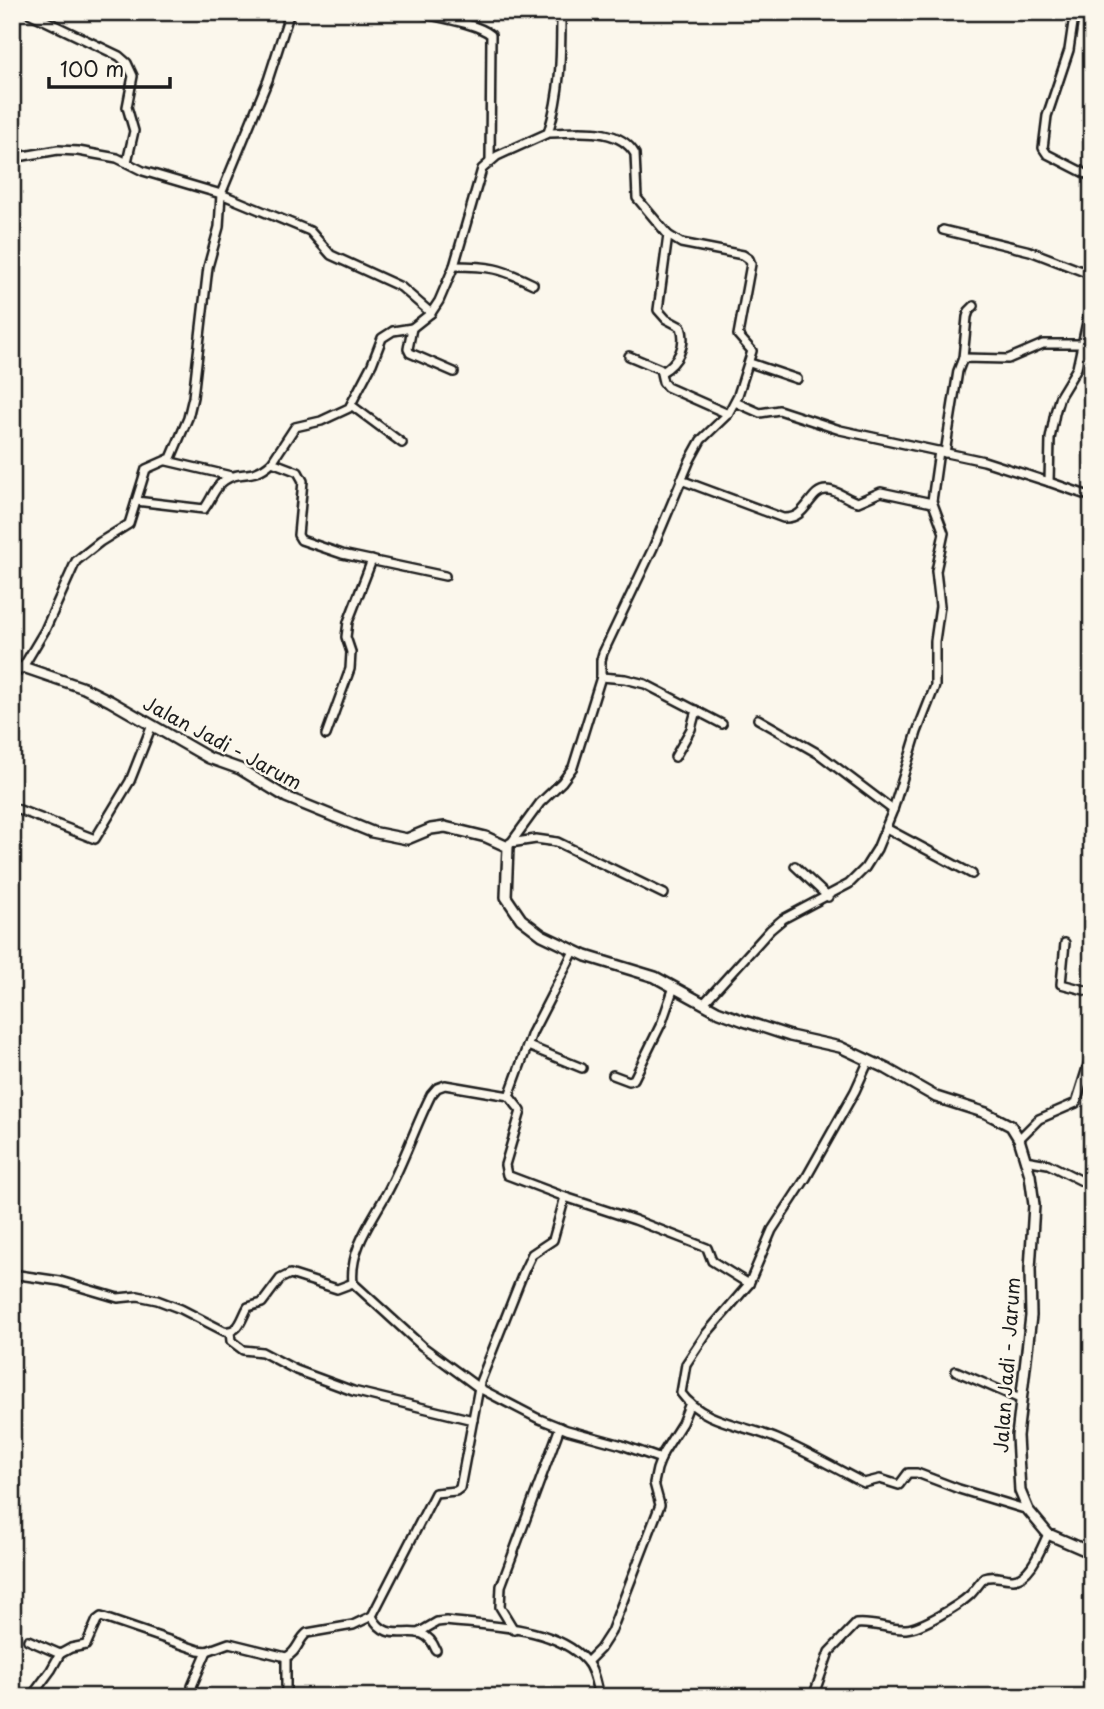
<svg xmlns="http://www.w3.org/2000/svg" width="1104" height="1709" font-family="'Playpen Sans',sans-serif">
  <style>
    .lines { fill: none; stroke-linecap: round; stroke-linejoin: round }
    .minor-casing { stroke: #1c1c1c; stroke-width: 12 }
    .tertiary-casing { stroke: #1c1c1c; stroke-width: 14 }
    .minor { stroke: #fbf7ec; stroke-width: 7 }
    .tertiary { stroke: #fbf7ec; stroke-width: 9 }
    .labels { text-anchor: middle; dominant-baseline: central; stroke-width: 5; stroke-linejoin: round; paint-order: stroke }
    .street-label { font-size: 19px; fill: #1c1c1c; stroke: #fbf7ec }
  </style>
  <rect width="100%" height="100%" fill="#fbf7ec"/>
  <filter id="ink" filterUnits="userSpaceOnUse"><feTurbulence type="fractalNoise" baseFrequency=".0143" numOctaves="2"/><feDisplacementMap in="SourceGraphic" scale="14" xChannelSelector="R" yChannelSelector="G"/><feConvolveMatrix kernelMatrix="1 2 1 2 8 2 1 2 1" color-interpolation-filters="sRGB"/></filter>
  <g filter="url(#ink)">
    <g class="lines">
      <!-- minor casing -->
      <g class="minor-casing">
        <g id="minor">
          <polyline points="27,12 119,56 127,63 133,76 127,107 134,131 127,162"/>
          <path d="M 416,12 C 435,17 478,23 491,35 L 490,161"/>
          <polyline points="1076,12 1074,16 1069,50 1047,116 1043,148 1047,154 1092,177"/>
          <polyline points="12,158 58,150 78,151 117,158 143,171 221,194 310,231 331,255 401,287 431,313"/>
          <polyline points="943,230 1030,251 1092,275"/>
          <path d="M 454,266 C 489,266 501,268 533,284"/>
          <polyline points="412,328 408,349 410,353 454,372"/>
          <polyline points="629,356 660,369 663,382 667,387 728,414"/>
          <polyline points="963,358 967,317 969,311 974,306"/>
          <polyline points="750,363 797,379"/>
          <path d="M 662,372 C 678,363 687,345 681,327 L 666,319 L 658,310 L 668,235"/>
          <polyline points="735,402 760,413 779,410 840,430 984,461 1049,482 1050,439 1055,413 1060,396 1077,368 1092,299"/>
          <polyline points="351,405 402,443"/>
          <polyline points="945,453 958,371 963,358 1008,359 1043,344 1082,344"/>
          <polyline points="167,461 231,476"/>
          <path d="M 681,480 L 783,518 C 808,520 809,489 827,490 C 838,490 847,500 858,502 L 881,492 L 932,503"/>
          <polyline points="1049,482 1092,497"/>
          <path d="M 136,501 L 204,509 C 212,499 214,487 225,480 C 241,469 251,481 272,462"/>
          <polyline points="445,576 342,554 301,540 298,535 303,481 298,472 272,462 295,427 321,421 349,408 372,364 382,338 393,331 412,328 431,313 439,301 454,266 482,169 497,156 548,133"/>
          <polyline points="23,667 45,630 76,561 100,542 129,524 146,469 171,458 188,418 193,397 208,267 219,227 221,194 268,80 290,12"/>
          <polyline points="601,677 625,679 645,684 722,724"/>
          <polyline points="758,719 819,754 893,810"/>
          <polyline points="326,735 350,669 351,652 346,637 348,622 372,560"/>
          <polyline points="675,757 691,729 696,710"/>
          <polyline points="12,807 95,839 130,781 152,725"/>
          <polyline points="886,828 972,874"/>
          <polyline points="510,843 536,839 557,842 664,894"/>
          <path d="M 508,847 L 540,803 L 562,782 L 573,767 L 601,677 L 601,660 L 603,653 L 653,548 L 690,460 L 701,440 L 728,414 L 738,395 L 752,351 L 738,335 L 751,264 L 749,259 L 743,255 L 681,243 L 668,235 L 637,198 L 635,154 C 618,125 576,133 548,133 C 561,92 561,55 561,12"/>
          <polyline points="795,866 828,897"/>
          <polyline points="1065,943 1061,984 1092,992"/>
          <path d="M 574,951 L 532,1033 L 509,1096 L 445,1085 L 437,1088 L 431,1095 C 416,1125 405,1158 389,1189 C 374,1218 349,1248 353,1283 L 422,1346 L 479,1388 L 537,1418 L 567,1430 L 622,1445 L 661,1459"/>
          <polyline points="704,1003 770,930 783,919 849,884 865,868 877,849 893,810 917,732 935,686 935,641 940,606 936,571 944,533 932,501 939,451"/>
          <polyline points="528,1046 582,1068"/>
          <path d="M 869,1060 L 855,1091 L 806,1178 L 772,1230 L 749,1284 L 706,1334 L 686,1364 L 681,1393 C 702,1423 746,1425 777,1439 C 807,1452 835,1468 864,1483 L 880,1479 L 899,1485 L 908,1473 L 917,1473 L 959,1489 L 1028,1510"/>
          <polyline points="613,1075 629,1081 634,1079 662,1022 674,987"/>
          <polyline points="509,1096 521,1111 505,1165 507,1175 565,1197 635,1220 707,1248 712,1261 749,1284"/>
          <polyline points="1019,1139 1039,1119 1076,1103 1092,1052"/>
          <polyline points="1025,1160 1048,1164 1092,1186"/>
          <path d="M 12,1274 L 60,1281 L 118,1298 L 138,1296 L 157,1300 L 181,1309 L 224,1331 C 240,1333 241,1319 248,1307 L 262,1303 L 280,1279 L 290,1274 L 337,1289 L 353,1283"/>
          <polyline points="230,1332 231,1341 243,1350 262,1352 296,1370 353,1391 473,1420"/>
          <polyline points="956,1371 1020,1399"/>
          <path d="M 372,1616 C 390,1652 421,1613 436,1650"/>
          <polyline points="514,1630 500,1607 501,1586 560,1427"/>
          <path d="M 418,1633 L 437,1622 L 446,1621 C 489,1626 555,1626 586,1661 C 594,1670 596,1685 599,1697"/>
          <path d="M 28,1640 L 60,1654 L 71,1648 L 86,1645 L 97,1620 L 101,1617 L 198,1650 L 207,1651 L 229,1643 L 286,1657 C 297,1653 298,1640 307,1633 L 353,1625 L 372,1616 L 435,1493 L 456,1491 L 460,1488 L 480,1382 L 524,1271 L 532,1254 L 553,1240 L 565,1197"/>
          <polyline points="587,1662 600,1649 611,1632 660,1505 654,1483 657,1469 663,1453 682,1423 690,1403"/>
          <polyline points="31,1697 51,1670 60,1654"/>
          <polyline points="199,1697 194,1693 192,1686 207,1651"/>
          <polyline points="286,1697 286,1657"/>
          <path d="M 813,1697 L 829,1652 L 856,1624 C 874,1622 889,1630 906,1629 C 921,1628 958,1606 970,1595 C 975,1590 979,1584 984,1578 C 994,1574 1002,1579 1013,1579 C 1031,1578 1041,1548 1048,1534"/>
        </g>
      </g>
      <!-- tertiary casing -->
      <g class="tertiary-casing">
        <polyline id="tertiary" points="12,673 23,667 84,688 110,701 209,758 240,769 286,797 372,832 407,839 431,829 445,827 486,837 508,847 506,897 521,919 542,935 586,956 655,977 717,1011 744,1021 790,1036 840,1047 887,1069 936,1097 986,1113 1011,1126 1019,1139 1030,1175 1034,1205 1030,1269 1031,1316 1017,1436 1020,1491 1028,1510 1048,1534 1092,1553"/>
      </g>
      <!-- minor -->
      <use href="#minor" class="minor"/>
      <!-- tertiary -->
      <use href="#tertiary" class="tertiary"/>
    </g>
  </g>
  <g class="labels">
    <!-- street labels -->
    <g class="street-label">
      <text transform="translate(223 742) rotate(28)">Jalan Jadi - Jarum</text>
      <text transform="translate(1006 1365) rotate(-86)">Jalan Jadi - Jarum</text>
    </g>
  </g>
  <!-- margin -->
  <rect width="1104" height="1709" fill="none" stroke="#fbf7ec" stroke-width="42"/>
  <rect x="21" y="21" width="1062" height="1667" fill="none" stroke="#1c1c1c" stroke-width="2.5" filter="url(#ink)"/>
  <!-- scale -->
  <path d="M49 77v10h121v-10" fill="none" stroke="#1c1c1c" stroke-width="3.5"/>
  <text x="60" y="77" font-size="21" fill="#1c1c1c" stroke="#fbf7ec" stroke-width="5" paint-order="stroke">100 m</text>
</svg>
